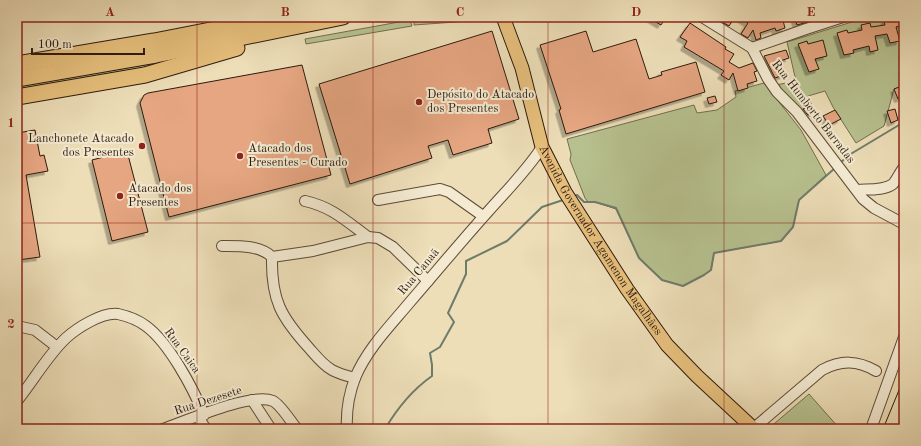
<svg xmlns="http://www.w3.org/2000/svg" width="921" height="446" font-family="'Old Standard TT',serif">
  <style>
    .green { fill: #b7c18f; stroke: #726e4e }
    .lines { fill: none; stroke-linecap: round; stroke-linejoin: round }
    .stream { stroke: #6e7c6b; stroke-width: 2 }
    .building { fill: #e6a682; stroke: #2d1a0d; filter: url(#shadow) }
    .minor-casing { stroke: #5d4b38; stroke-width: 12 }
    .major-casing { stroke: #2d1a0d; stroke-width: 15 }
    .highway-casing { stroke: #2d1a0d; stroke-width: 17 }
    .minor { stroke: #f3ead1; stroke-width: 10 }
    .major { stroke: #e6bf7c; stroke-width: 13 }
    .highway { stroke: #e6bf7c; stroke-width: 15 }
    .tram { stroke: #2d1a0d; stroke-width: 1 }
    .grid { fill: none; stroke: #8f2418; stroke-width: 1; stroke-opacity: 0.55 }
    .poi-dot { fill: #8f2418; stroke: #f3ead1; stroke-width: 1.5 }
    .labels { text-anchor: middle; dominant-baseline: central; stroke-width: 4; stroke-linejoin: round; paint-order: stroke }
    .poi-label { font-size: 12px; fill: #2d1a0d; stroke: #f3ead1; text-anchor: start }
    .street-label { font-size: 12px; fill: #2d1a0d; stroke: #f3ead1 }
    .neatline { fill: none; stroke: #8f2418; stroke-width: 1.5 }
    .grid-label { font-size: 13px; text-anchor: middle; font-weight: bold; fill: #8f2418 }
  </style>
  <defs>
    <filter id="shadow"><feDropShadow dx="-3.5" dy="3.5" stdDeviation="0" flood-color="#0004"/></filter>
  </defs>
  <rect width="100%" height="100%" fill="#eddeb8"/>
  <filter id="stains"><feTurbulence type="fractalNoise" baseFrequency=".005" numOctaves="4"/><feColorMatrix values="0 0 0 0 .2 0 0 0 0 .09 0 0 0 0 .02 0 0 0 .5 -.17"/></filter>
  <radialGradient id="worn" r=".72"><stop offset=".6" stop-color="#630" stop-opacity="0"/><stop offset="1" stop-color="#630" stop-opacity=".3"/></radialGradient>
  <!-- green -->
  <g class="green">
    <polygon points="464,17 496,17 496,19 414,25 414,21"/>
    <polygon points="868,17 904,17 904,91 902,86 894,89 884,126 856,143 833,107 825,91 808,96 812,106 800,111 776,85 796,81 787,42"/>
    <polygon points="410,20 412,26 306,44 305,39"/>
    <polygon points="200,51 152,70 17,94 17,83"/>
    <polygon points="764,83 801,130 826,175 799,200 793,227 781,241 714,253 711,270 704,275 683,286 662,280 639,258 616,209 595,202 588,202 585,198 570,160 571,154 567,139 694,105 697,113 717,110 736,97 735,91"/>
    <polygon points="809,394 839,428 768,429"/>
    <polygon points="344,423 344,429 320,429"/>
  </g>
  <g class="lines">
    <!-- stream -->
    <g class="stream">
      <polyline points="839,164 849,155 904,122"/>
      <polyline points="573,196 577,195 584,202 595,202 616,208 639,258 662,280 683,286 704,275 711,270 714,253 781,241 793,227 799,200 835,168"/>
      <path d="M 385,429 C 398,407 412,390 432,376 L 432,365 L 430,353 L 440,347 L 454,322 L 448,313 L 466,274 L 466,261 L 507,241 L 542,207 L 563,200"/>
    </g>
  </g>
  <!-- building -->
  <g class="building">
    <polygon points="648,17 666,17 661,25"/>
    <polygon points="725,17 735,17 729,26 722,22"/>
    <polygon points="738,17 782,17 785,28 776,31 775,28 760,33 761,38 756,40 753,30 748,38 741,34 748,23"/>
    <polygon points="794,17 806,17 808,22 797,25"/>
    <polygon points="885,17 893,17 894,20 903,17 904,24 896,27 900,41 890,43 887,34 875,36 878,50 870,52 869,46 853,50 854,53 844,55 837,33 847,30 848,33 862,30 861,25 870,23 871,27 885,25 884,21 886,20"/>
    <polygon points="690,23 726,47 725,49 734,54 729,62 739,68 753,63 757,71 754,72 757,81 747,84 748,88 738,91 733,73 729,80 721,75 724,71 684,47 687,41 680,37"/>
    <polygon points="492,31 519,119 488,129 492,143 453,155 448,140 428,146 432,158 350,184 319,84"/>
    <polygon points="586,31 593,52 636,39 649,79 662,75 661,72 696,62 705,92 566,134 559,110 561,109 540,45"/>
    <polygon points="823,40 827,56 815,59 819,69 809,72 798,44 807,41 808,44"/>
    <polygon points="786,50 789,58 780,61 784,75 775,78 764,56"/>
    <polygon points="302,65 331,175 169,217 140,103 144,95 148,93"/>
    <polygon points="902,86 904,97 898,99 894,89"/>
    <polygon points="715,96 717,102 709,104 707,98"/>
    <polygon points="812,106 815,112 808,115 803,109"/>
    <polygon points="895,109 898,120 891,123 887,111"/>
    <polygon points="835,110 841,119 829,125 823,116"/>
    <polygon points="35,130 40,156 44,155 48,171 26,175 40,257 18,260 17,251 17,133"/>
    <polygon points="127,151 148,232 112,241 92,160"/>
  </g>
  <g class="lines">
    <!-- minor casing -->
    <g class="minor-casing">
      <g id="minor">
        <polyline points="702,17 752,48 768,79 777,92 797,112 863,199 874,208 904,224"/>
        <polyline points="752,48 806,29 843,17"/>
        <path d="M 857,190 C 867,189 884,191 893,184 C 897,179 900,172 904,167"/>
        <polyline points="378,200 440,189 449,192 483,216"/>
        <path d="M 305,201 C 332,207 346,221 368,237"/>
        <path d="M 222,246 C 238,246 260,245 272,257"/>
        <polyline points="272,257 313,251 368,237 378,238 393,247 428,281"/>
        <path d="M 272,257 C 271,300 281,317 309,348 C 316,356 323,365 332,370 C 339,374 347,376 355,378"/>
        <polyline points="17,326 35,330 57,347"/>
        <polyline points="252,400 271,429"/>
        <path d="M 17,401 C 34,380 47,356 66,338 C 77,328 102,312 118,314 C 127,316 138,320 146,326 C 169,343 193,388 204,415"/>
        <polyline points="198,417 206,429"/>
        <path d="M 754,428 L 822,370 C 841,360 857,360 876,371"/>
        <path d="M 163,429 C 186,421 251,392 273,401 C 281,405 291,422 297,429"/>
        <path d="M 347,429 C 346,412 349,394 355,378 C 367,349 390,326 410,302 C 435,273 460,243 485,215 C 504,193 526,172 542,147"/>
        <polyline points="871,429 904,337"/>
      </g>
    </g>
    <!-- major casing -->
    <g class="major-casing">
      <g id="major">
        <path id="s1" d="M 503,17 L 522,68 L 542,147 L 565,192 L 627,289 L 667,345 L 697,376 L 754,429"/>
      </g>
    </g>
    <!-- highway casing -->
    <g class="highway-casing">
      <g id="highway">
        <polyline points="17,64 154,41 278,17"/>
        <polyline points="17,79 156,55 343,17"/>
        <polyline points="17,97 145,75 237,48"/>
      </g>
    </g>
    <!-- minor -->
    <use href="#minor" class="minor"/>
    <!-- major -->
    <use href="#major" class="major"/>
    <!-- highway -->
    <use href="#highway" class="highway"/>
    <!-- tram -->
    <polyline class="tram" points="883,429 904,378"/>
  </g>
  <!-- grid -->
  <path class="grid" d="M 197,17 L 197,429M 373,17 L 373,429M 548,17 L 548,429M 724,17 L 724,429M 17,223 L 904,223"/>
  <!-- markers -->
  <g class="poi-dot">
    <circle cx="419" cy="102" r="4"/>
    <circle cx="142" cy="146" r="4"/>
    <circle cx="240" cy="156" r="4"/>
    <circle cx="120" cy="196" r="4"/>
  </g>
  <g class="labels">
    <!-- poi labels -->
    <g class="poi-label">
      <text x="427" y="95">Depósito do Atacado<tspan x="427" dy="14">dos Presentes</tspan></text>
      <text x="134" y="139" text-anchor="end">Lanchonete Atacado<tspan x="134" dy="14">dos Presentes</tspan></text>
      <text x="248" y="149">Atacado dos<tspan x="248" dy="14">Presentes - Curado</tspan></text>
      <text x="128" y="189">Atacado dos<tspan x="128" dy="14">Presentes</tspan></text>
    </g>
    <!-- street labels -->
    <g class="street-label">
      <text transform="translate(813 112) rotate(52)">Rua Humberto Barradas</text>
      <text stroke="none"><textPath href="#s1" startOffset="246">Avenida Governador Agamenon Magalhães</textPath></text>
      <text transform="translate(419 272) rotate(-50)">Rua Canaã</text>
      <text transform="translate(182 351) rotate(54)">Rua Caica</text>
      <text transform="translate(208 401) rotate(-18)">Rua Dezesete</text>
    </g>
  </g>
  <!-- margin -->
  <rect width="921" height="446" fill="none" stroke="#eddeb8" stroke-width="44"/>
  <!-- scale -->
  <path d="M32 48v6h112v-6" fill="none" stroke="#2d1a0d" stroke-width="2"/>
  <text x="38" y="48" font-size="12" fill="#2d1a0d" stroke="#f3ead1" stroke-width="3" paint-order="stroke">100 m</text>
  <rect x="22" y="22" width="877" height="402" class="neatline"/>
  <g class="grid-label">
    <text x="110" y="16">A</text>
    <text x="285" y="16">B</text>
    <text x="460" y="16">C</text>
    <text x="636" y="16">D</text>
    <text x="811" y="16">E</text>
    <text x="11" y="127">1</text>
    <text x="11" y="328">2</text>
  </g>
  <rect width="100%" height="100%" filter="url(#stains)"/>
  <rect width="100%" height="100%" fill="url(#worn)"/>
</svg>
